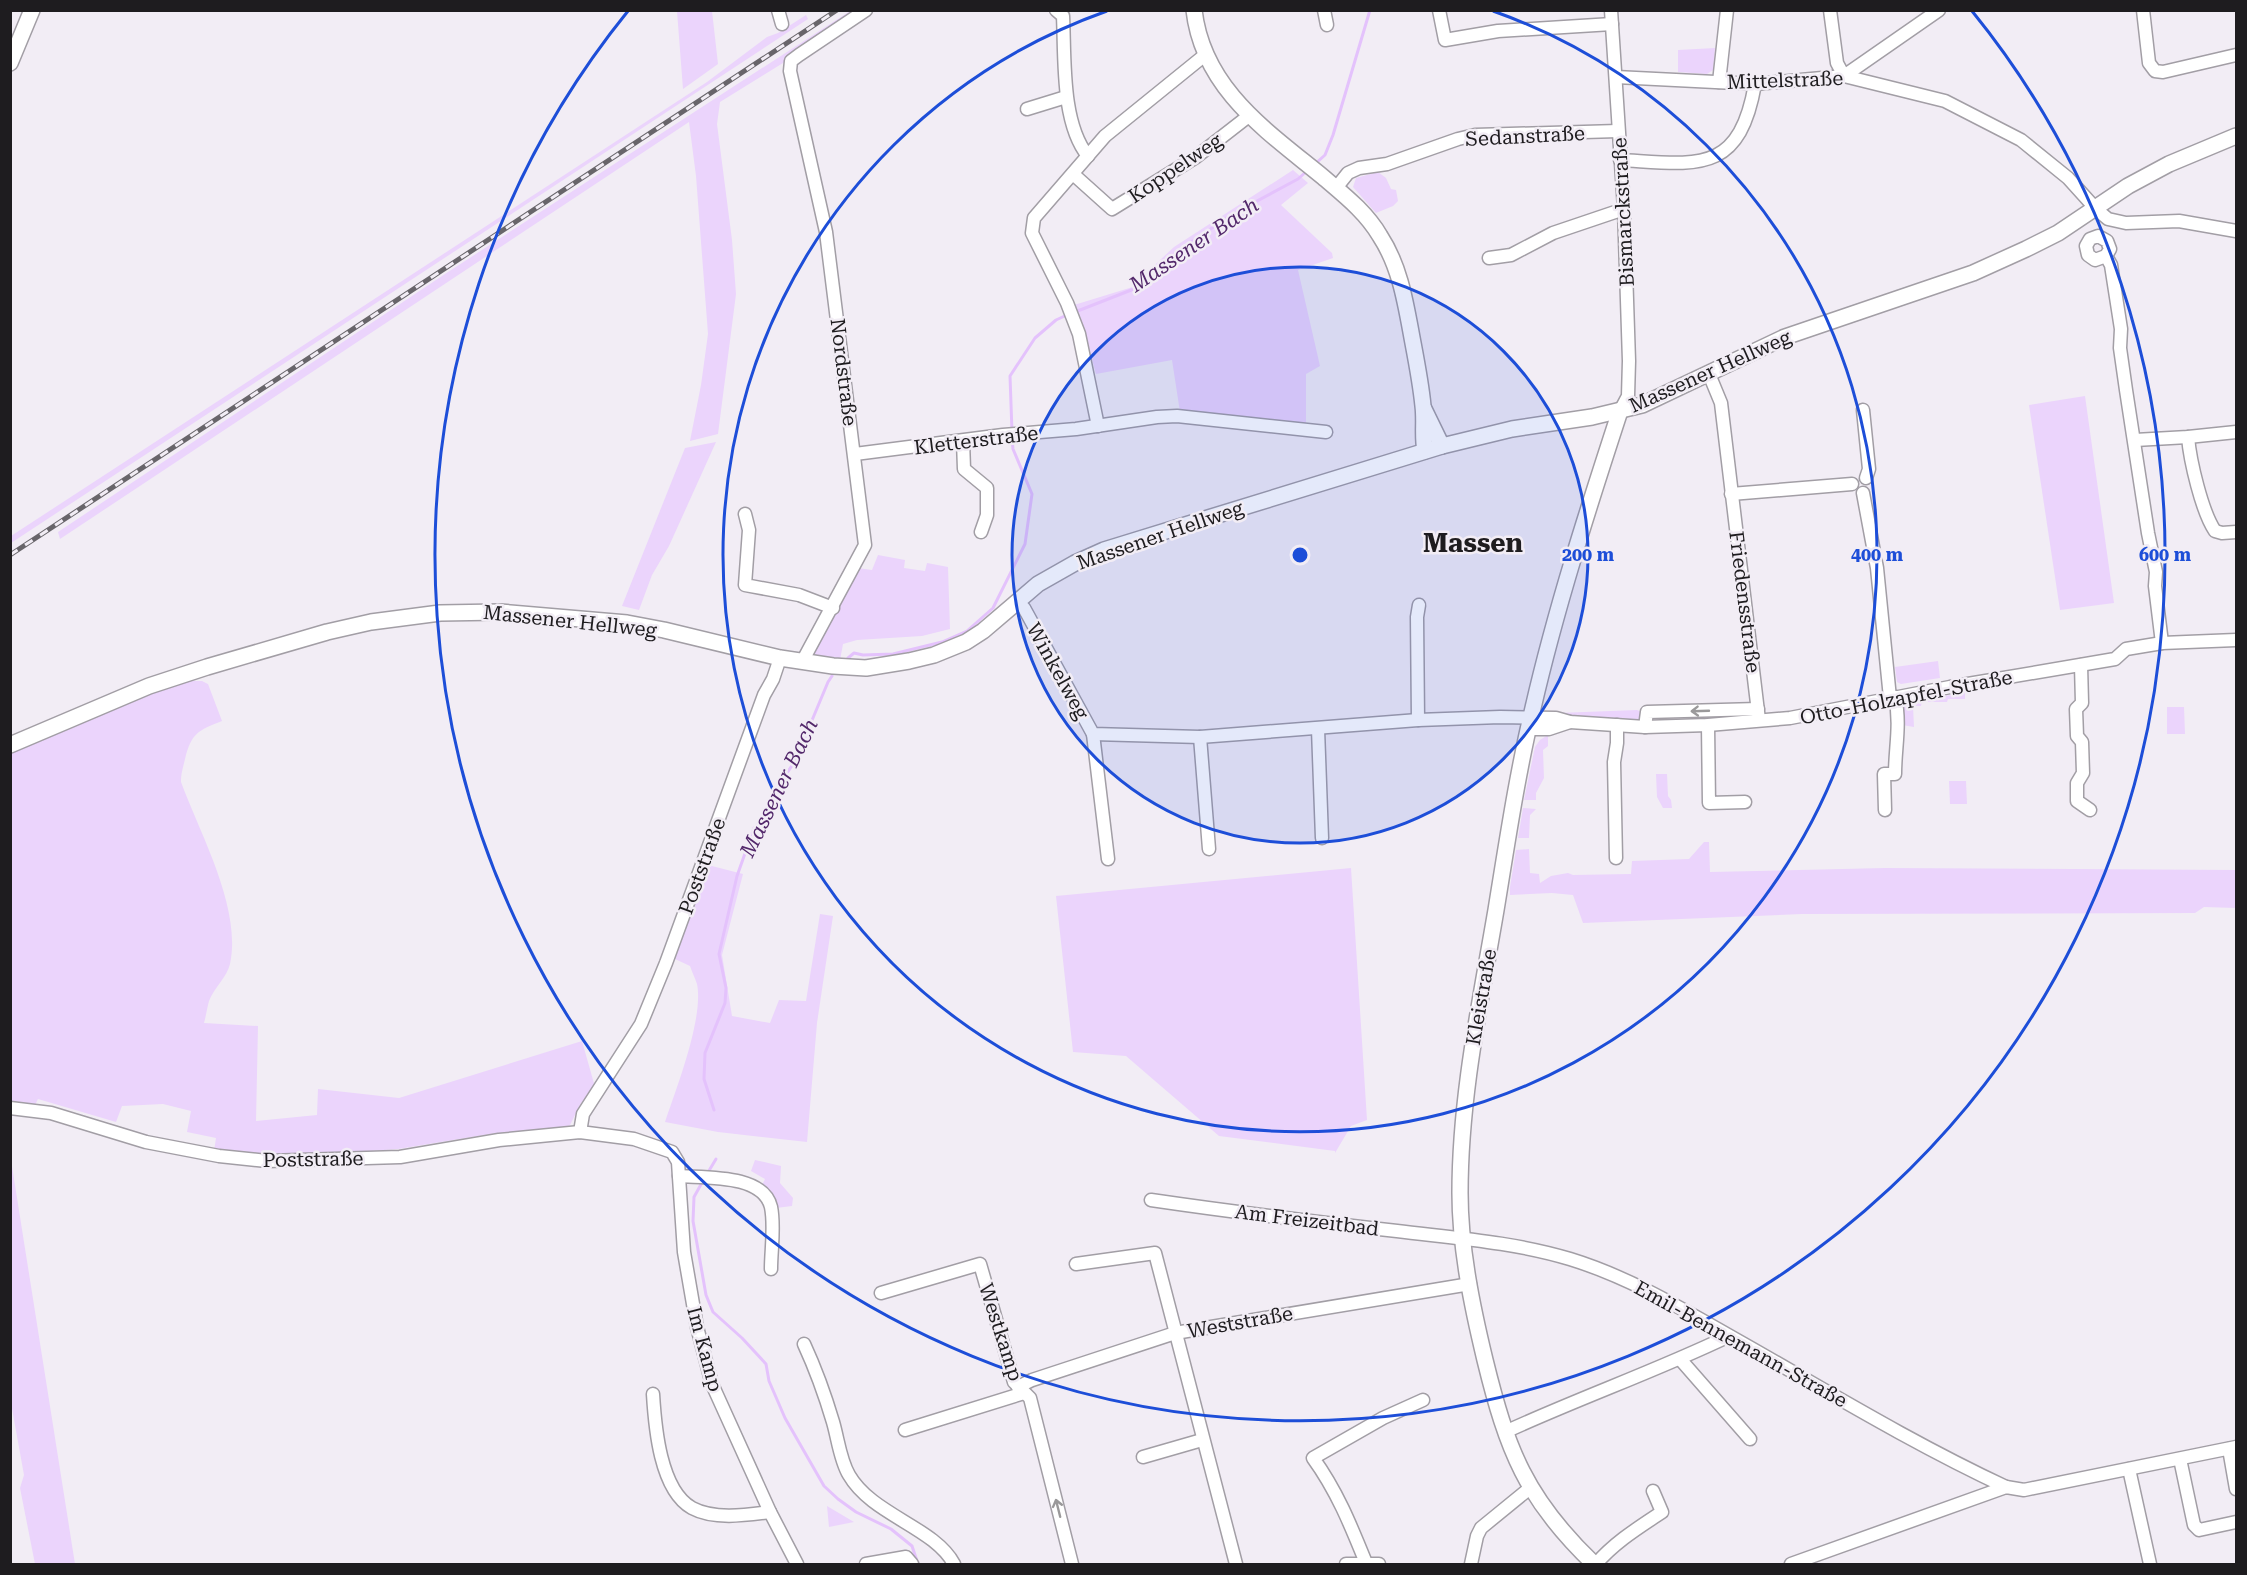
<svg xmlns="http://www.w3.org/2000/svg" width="2247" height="1575" font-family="'Roboto Serif',serif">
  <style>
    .green { fill: #ebd4fc }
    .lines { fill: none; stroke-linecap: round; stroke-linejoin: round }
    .stream { stroke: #e4c2fc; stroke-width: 3 }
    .minor-casing { stroke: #a29ea5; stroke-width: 15 }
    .major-casing { stroke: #a29ea5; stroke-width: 18 }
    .minor { stroke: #fff; stroke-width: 12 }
    .major { stroke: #fff; stroke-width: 15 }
    .rail-casing { stroke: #68656a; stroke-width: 5 }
    .rail { stroke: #f2edf5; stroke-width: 3; stroke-dasharray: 9; stroke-linecap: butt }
    .oneway { stroke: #9a999a }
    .ring { fill: none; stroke: #1d4ed8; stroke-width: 3 }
    .labels { text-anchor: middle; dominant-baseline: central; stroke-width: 5; stroke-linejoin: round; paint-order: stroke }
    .street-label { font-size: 20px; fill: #1e1c1f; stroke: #f2edf5 }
    .water-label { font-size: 21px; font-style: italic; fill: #53286b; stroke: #f2edf5 }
    .district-label { font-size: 26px; font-weight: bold; fill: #1e1c1f; stroke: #f2edf5 }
    .centre { fill: #1d4ed8; stroke: #f2edf5; stroke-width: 3 }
    .ring-label { font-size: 18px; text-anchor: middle; font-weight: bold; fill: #1d4ed8; stroke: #f2edf5; stroke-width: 5; stroke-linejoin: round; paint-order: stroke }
  </style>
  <rect width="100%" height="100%" fill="#f2edf5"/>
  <!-- green -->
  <g class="green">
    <polygon points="677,11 712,11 718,64 683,89"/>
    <polygon points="850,11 859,11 783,63 720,102 717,124 732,240 736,294 718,434 690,441 701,385 708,334 696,176 689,122 60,539 58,532 445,274"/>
    <polygon points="806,15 808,19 11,543 11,536 707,82 767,37 778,33"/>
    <polygon points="1715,48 1713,70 1707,74 1678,72 1678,50"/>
    <polygon points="1293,170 1308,183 1281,205 1332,253 1333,258 1298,270 1320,366 1306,374 1306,425 1180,412 1172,360 1096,374 1082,323 1074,305 1136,286 1145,274 1174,247"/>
    <polygon points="1378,172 1386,178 1391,189 1396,190 1398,201 1393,206 1376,213 1353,187 1356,178"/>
    <polygon points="2085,396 2114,603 2060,610 2029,405"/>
    <polygon points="716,442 669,546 652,575 639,610 622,606 685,448"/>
    <polygon points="878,555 905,560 904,568 925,571 927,563 948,567 950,629 922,636 857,640 843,644 840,660 817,658 813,652 858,568 872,570"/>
    <polygon points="1938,661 1940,678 1901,684 1897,682 1895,667"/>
    <path d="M 191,681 L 202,681 L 208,684 L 222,721 C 198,730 191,734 185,759 C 183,768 181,773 181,782 C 200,834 242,908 230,964 C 227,977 214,988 209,1001 C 207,1008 206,1016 204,1023 L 258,1026 L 256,1121 L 317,1115 L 318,1089 L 399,1098 L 582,1041 L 595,1087 L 581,1103 L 570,1125 L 562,1130 L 496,1133 L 398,1149 L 290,1157 L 214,1151 L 216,1138 L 187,1132 L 191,1111 L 163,1104 L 122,1106 L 116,1122 L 38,1099 L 34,1107 L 11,1104 L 11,753 L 148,692 Z"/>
    <polygon points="1965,692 1965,699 1948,699 1947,702 1922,702 1921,706 1913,706 1914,727 1902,725 1902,708 1905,704"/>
    <polygon points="2167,707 2184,707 2185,734 2167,734"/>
    <polygon points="1637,710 1642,712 1641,722 1548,715 1550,711 1558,713"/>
    <polygon points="1548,735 1548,746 1543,750 1544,778 1536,793 1536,800 1524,800 1535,747 1540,740"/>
    <polygon points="1656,774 1667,774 1668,796 1671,800 1672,808 1663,808 1657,797"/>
    <polygon points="1949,781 1966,781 1967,804 1950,804"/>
    <polygon points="1523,808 1536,809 1530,815 1529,838 1518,838"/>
    <polygon points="1704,842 1709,842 1710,872 1885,868 2236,870 2236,908 2204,907 2195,913 1802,914 1583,923 1573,895 1552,893 1510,895 1510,887 1516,850 1529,849 1530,873 1539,874 1540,883 1551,876 1568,873 1573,875 1631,874 1632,861 1689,859"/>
    <path d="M 708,865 L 743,874 L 722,955 L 732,1016 L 770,1023 L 779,1000 L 806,1001 L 820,914 L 833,916 L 817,1023 L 807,1142 L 718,1132 L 665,1122 C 676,1089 704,1018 697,984 C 695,978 692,972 690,966 L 675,959 Z"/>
    <polygon points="1351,868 1367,1120 1351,1126 1335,1153 1335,1151 1219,1136 1126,1056 1073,1052 1056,896"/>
    <polygon points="10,1160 11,1160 75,1564 35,1564 20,1488 24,1475 11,1403"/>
    <polygon points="755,1160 781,1166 780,1183 793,1198 792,1206 776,1208 772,1197 762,1185 765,1179 751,1171"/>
    <polygon points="827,1506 854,1522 829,1527"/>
  </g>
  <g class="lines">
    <!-- stream -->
    <g class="stream">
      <polyline points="1315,164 1325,155 1333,135 1370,10"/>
      <polyline points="1075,312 1139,287 1171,256 1231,215 1298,179 1308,170"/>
      <polyline points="1012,432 1010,376 1035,338 1056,320 1069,314"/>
      <polyline points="848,658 854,653 863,655 893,654 942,642 967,631 993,608 1025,544 1032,494 1013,449 1012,439"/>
      <polyline points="714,1110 704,1079 705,1053 725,1003 726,988 719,954 737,876 754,828 765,817 781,782 795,761 828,682 832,676"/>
      <polyline points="707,1174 716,1159"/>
      <polyline points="704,1179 694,1197 693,1221 706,1295 713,1312 742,1338 766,1364 769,1381 785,1418 824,1486 838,1499 856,1512 891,1529 912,1546 918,1564"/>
    </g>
    <!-- minor casing -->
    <g class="minor-casing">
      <g id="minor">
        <polyline points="778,10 782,24"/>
        <path d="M 1056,10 L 1063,16 C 1065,57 1061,123 1088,156"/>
        <polyline points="1324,10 1327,25"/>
        <polyline points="1439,10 1445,40 1498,31 1612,24"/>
        <polyline points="1611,10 1624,209 1629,361 1628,396 1620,411"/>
        <polyline points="1830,10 1837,63 1844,76"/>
        <polyline points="2143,10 2149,63 2155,71 2163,72 2236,55"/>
        <polyline points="1844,76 1939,10"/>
        <polyline points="1616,77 1755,84 1844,76 1945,101 2021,140 2068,178 2096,209 2108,219 2126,223 2179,221 2236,231"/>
        <polyline points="1719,82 1727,10"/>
        <polyline points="1027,109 1066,97"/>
        <path d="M 1620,160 C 1696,164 1739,176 1755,84"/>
        <polyline points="1073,174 1112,209 1196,157 1250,115"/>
        <polyline points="1336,188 1348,173 1359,168 1387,164 1458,139 1475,135 1618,131"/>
        <polyline points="2106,256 2110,249 2107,241 2098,236 2090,239 2086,246 2088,255 2095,260 2106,256 2111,265 2121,329 2120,348 2126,390 2148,533 2156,572 2155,586 2162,643"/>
        <polyline points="1489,258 1511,255 1553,233 1624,209"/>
        <polyline points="1709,374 1721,403 1759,720"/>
        <polyline points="1863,410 1869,469 1866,478"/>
        <polyline points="1098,426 1079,334 1067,303 1032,233 1034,218 1105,136 1205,55"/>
        <path d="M 2188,437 C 2190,461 2202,512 2215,531 L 2222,533 L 2236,532"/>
        <polyline points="2135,440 2188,437 2236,432"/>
        <polyline points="963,441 964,469 987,488 987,515 981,532"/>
        <polyline points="855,454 1003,435 1076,429 1157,417 1177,416 1326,432"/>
        <polyline points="1863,493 1877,568 1890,698"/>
        <polyline points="1731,494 1852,484"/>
        <polyline points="745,514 749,530 745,585 799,595 833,608"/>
        <polyline points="1024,608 1093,734 1200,737 1418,720 1500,717 1556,718 1570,722 1645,727 1708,725 1790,718 1950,687 2115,659 2126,649 2162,643 2236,640"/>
        <polyline points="802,662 865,545 826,232 790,71 791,61 799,55 866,10"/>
        <polyline points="2081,665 2082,703 2076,709 2077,736 2082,742 2083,773 2077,783 2077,801 2090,810"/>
        <polyline points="1418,720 1417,617 1419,605"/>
        <polyline points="1708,725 1709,803 1745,802"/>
        <polyline points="1645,727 1647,712 1758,709"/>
        <polyline points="1318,729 1322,838"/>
        <polyline points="1528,729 1549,729 1570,722"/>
        <polyline points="1093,734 1108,859"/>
        <polyline points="1200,737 1209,849"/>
        <path d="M 1885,810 L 1884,774 L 1895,774 C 1895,748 1901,724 1895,697"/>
        <polyline points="1616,858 1614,762 1617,743 1617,725"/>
        <polyline points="10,1108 51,1113 146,1142 219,1156 267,1161 400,1157 499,1140 580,1132 634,1139 672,1152 678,1162 684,1252 697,1327 712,1384 770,1512 797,1564"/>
        <polyline points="580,1132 583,1114 641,1024 666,963 764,695 773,679 780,658"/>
        <path d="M 679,1176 C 706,1178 763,1174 771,1207 C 775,1226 771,1250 771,1269"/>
        <path d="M 1151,1200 C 1233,1212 1315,1222 1397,1231 C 1454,1238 1514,1242 1570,1259 C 1635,1279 1692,1315 1751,1348 C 1835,1396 1918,1446 2006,1487"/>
        <polyline points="1076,1264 1155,1253 1236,1564"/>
        <polyline points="881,1293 980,1264 1014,1382 1030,1398 1072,1564"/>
        <path d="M 804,1344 C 816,1370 825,1395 833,1422 C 838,1439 840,1460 849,1475 C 872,1515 934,1527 954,1564"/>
        <polyline points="1680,1359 1750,1439"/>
        <polyline points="1018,1387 1032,1380 1175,1333 1470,1284"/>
        <path d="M 653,1394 C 655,1427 660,1490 692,1508 C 714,1520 747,1515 770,1512"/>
        <polyline points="905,1430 1024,1393"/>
        <path d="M 1505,1432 C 1579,1398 1656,1371 1729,1336"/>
        <polyline points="2229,1449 2236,1489"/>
        <polyline points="1143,1457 1202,1440"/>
        <polyline points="2180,1459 2194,1525 2199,1530 2236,1522"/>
        <polyline points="2129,1469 2150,1564"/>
        <path d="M 1366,1563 C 1351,1526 1337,1491 1313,1458 L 1383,1418 L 1423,1400"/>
        <polyline points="866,1564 906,1557 912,1564"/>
        <polyline points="1346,1564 1379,1564"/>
        <polyline points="1471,1564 1477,1536 1481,1528 1530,1488"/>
        <path d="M 1596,1564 C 1615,1542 1638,1528 1662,1512 L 1653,1491"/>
        <polyline points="1791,1564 2006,1487 2024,1490 2236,1447"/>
      </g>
    </g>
    <!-- major casing -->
    <g class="major-casing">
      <g id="major">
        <path d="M 1194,10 C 1203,89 1267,131 1323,177 C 1344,195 1366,212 1380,236 C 1401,268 1406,306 1413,343 C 1417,364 1421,385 1423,406 C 1425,422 1422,435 1425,451"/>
        <polyline points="10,63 32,10"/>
        <polyline points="1424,409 1442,446"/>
        <polyline points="10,745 149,686 207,667 327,632 371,622 440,613 500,612 627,623 664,630 780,658 833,666 866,668 909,661 934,655 966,642 983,631 1038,584 1075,563 1104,550 1442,446 1512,429 1592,417 1642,405 1785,337 1973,273 2026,249 2058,233 2128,186 2169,164 2236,136"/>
        <path d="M 1594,1564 C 1526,1499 1507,1450 1485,1360 C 1472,1306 1460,1248 1460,1193 C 1460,1097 1480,1004 1496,910 C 1507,843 1517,775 1533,708 C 1556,608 1588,509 1620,411"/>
      </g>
    </g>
    <!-- minor -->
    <use href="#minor" class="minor"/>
    <!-- major -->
    <use href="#major" class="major"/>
    <!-- rail casing -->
    <g class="rail-casing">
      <polyline id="rail" points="10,555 837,10"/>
    </g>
    <!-- rail -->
    <use href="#rail" class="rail"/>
  </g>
  <!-- one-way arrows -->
  <defs><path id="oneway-shaft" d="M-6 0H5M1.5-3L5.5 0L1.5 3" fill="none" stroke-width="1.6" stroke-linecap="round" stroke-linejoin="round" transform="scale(1.5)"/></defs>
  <g class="oneway">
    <use href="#oneway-shaft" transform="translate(1700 711) rotate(178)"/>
    <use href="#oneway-shaft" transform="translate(1058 1508) rotate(-104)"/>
  </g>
  <!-- distance rings -->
  <circle cx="1300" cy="555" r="288" fill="#1d4ed8" fill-opacity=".12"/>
  <g class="ring">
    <circle cx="1300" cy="555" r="288"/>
    <path d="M1493 11A577 577 0 1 1 1107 11"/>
    <path d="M1972 11A865 865 0 1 1 628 11"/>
  </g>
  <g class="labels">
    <!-- street labels -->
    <g class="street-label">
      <text transform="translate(1785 80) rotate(-2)">Mittelstraße</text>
      <text transform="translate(1525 136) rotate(-3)">Sedanstraße</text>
      <text transform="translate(1175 168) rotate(-34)">Koppelweg</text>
      <text transform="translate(1623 212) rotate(-93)">Bismarckstraße</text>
      <text transform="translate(1710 371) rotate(-24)">Massener Hellweg</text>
      <text transform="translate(844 372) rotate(83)">Nordstraße</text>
      <text transform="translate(976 440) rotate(-7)">Kletterstraße</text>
      <text transform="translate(1160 535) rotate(-19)">Massener Hellweg</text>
      <text transform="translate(1745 602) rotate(83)">Friedensstraße</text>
      <text transform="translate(570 621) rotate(6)">Massener Hellweg</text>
      <text transform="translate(1058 671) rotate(61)">Winkelweg</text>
      <text transform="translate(1906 697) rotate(-11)">Otto-Holzapfel-Straße</text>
      <text transform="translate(702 866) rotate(-70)">Poststraße</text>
      <text transform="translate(1481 997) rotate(-80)">Kleistraße</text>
      <text transform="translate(313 1159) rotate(-1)">Poststraße</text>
      <text transform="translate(1307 1220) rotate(7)">Am Freizeitbad</text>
      <text transform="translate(1240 1322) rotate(-10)">Weststraße</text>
      <text transform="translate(1001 1332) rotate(72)">Westkamp</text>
      <text transform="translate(1741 1344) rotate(29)">Emil-Bennemann-Straße</text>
      <text transform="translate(705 1349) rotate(75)">Im Kamp</text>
    </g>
    <!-- water labels -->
    <g class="water-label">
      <text transform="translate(1194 245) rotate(-34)">Massener Bach</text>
      <text transform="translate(779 788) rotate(-64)">Massener Bach</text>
    </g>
    <!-- district labels -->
    <g class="district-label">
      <text x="1473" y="543">Massen</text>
    </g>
  </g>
  <circle cx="1300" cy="555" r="9" class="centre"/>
  <g class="ring-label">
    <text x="1588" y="561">200 m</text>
    <text x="1877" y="561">400 m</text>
    <text x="2165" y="561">600 m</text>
  </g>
  <!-- border -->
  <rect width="2247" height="1575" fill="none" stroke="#1e1c1f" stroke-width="24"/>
</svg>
